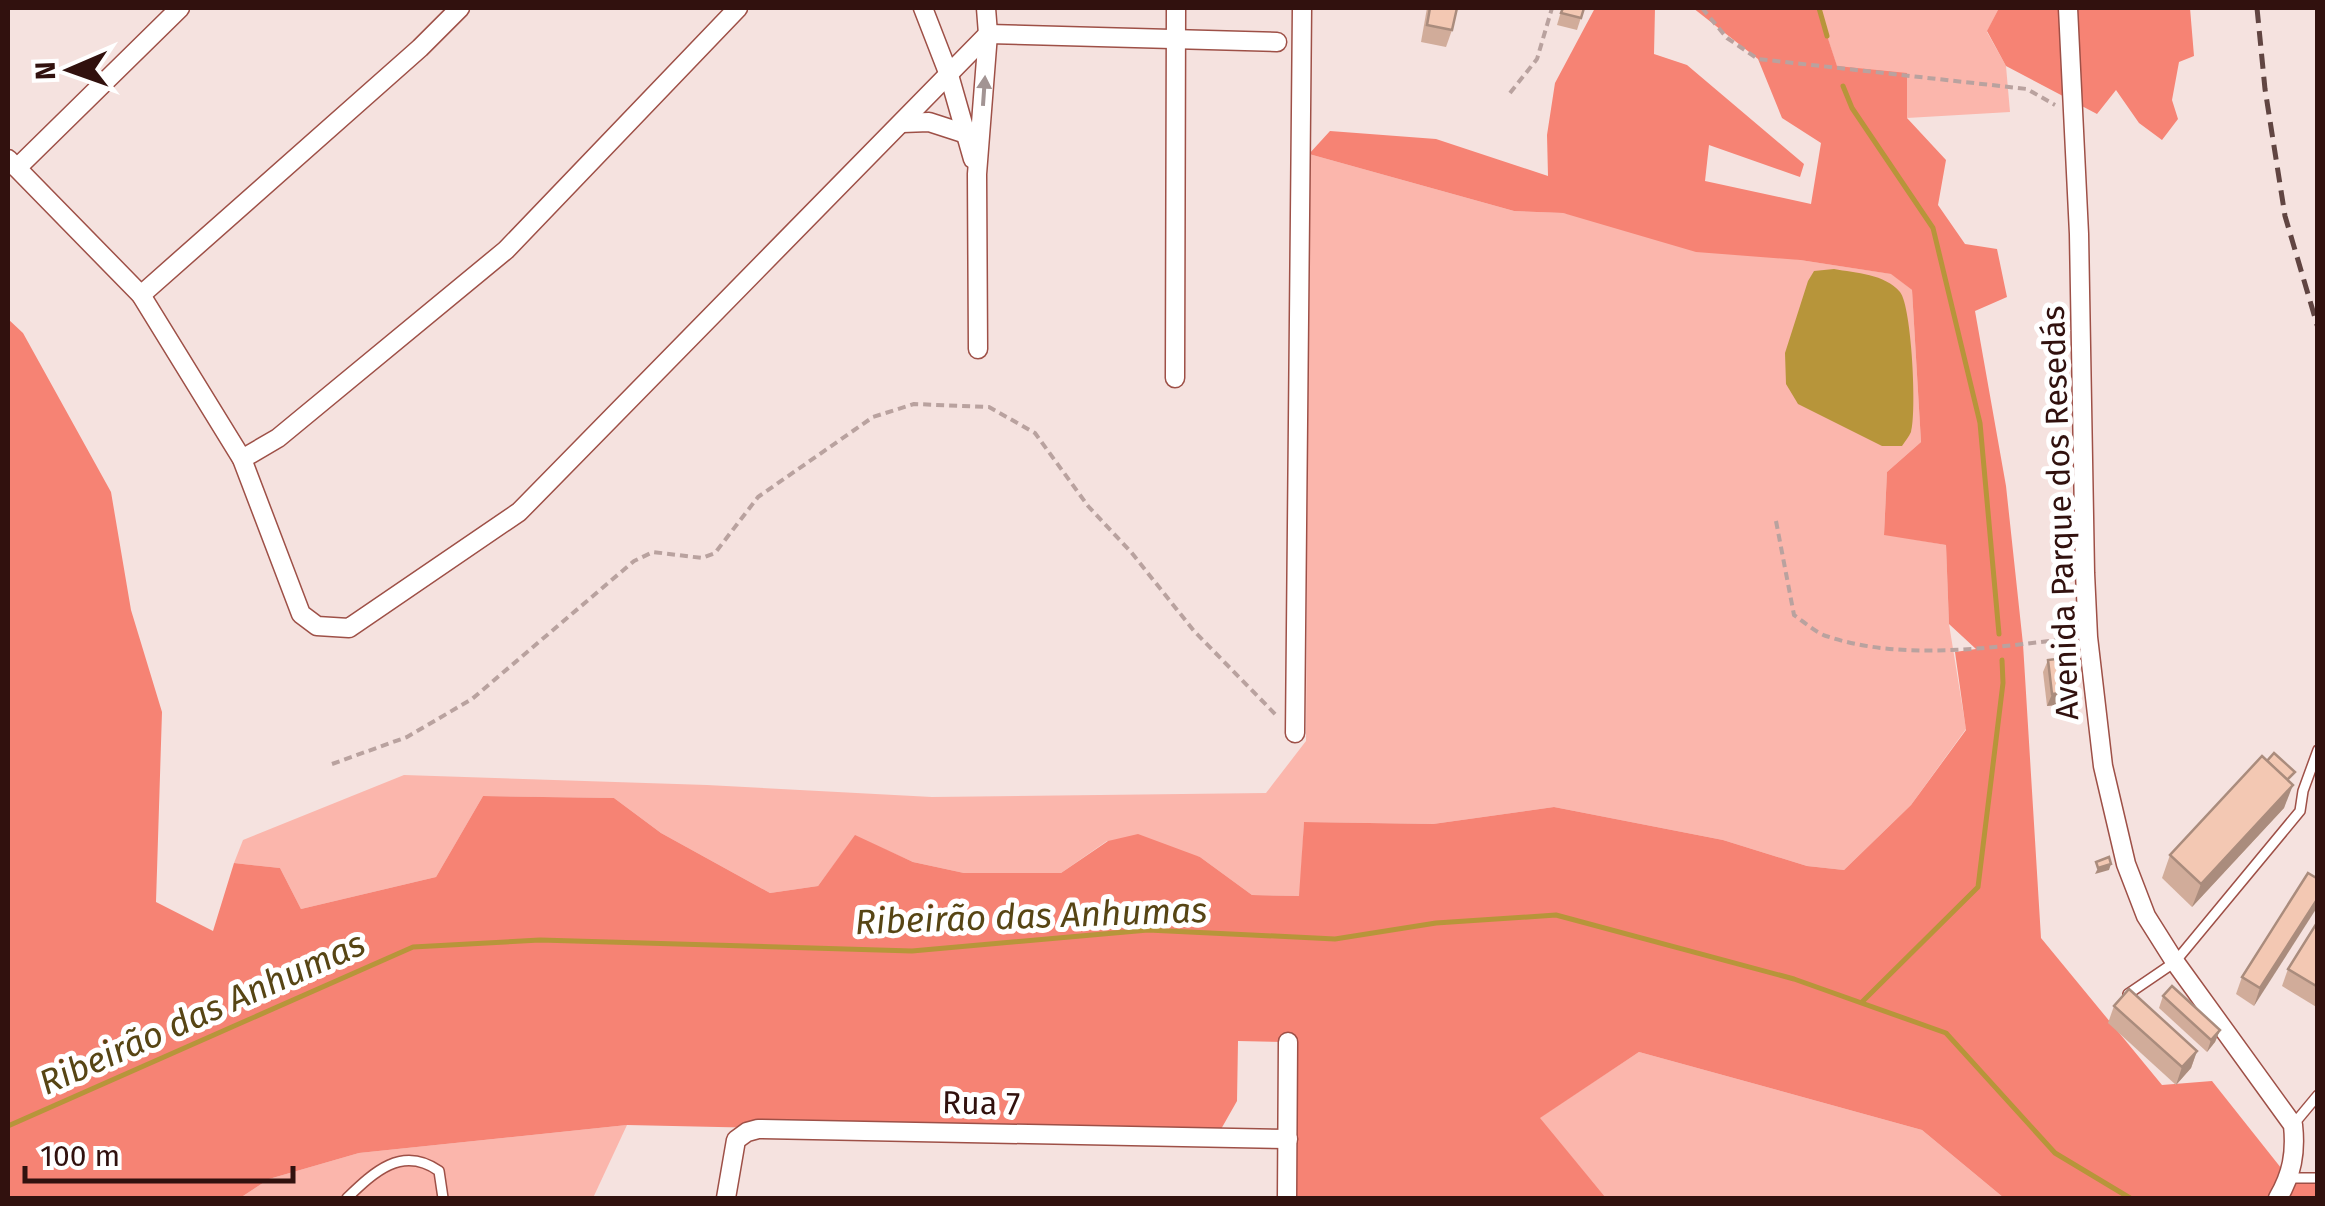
<svg xmlns="http://www.w3.org/2000/svg" width="2325" height="1206" font-family="'Fira Sans',sans-serif">
  <style>
    .green { fill: #fbb6ac }
    .forest { fill: #f68374 }
    .water { fill: #b7953a }
    .lines { fill: none; stroke-linecap: round; stroke-linejoin: round }
    .stream { stroke: #b7953a; stroke-width: 5 }
    .lane-casing { stroke: #9e5047; stroke-width: 12 }
    .street-casing { stroke: #9e5047; stroke-width: 21 }
    .path { stroke: #b9a29f; stroke-width: 4; stroke-dasharray: 8 5; stroke-linecap: butt }
    .lane { stroke: #fff; stroke-width: 9 }
    .street { stroke: #fff; stroke-width: 18 }
    .rail { stroke: #614542; stroke-width: 5; stroke-dasharray: 15 8; stroke-linecap: butt }
    .wall { fill: #d1ac9a }
    .shaded-wall { fill: #aa8c7d }
    .building { fill: #f3c8b3; stroke: #aa8c7d; stroke-width: 2.5 }
    .oneway { fill: #a29493 }
    .labels { text-anchor: middle; dominant-baseline: central; stroke-width: 10; stroke-linejoin: round; paint-order: stroke }
    .street-label { font-size: 32px; fill: #31110e; stroke: #fff }
    .water-label { font-size: 35px; font-style: italic; fill: #574514; stroke: #fff }
  </style>
  <rect width="100%" height="100%" fill="#f5e2df"/>
  <!-- green -->
  <g class="green">
    <polygon points="1818,8 1999,8 1987,32 2006,66 2010,112 1907,118 1837,67"/>
    <polygon points="1309,154 1514,211 1563,213 1800,260 1892,274 1912,290 1921,442 1887,472 1884,534 1946,545 1949,624 1966,729 1911,805 1844,870 1807,866 1723,840 1554,807 1433,824 1304,822 1300,896 1252,895 1200,857 1107,841 1061,873 964,873 913,862 855,836 818,886 770,893 661,833 614,798 483,796 436,877 301,909 280,868 234,863 243,840 404,775 707,785 932,797 1266,793 1306,741"/>
    <polygon points="1639,1052 1922,1130 2004,1198 1606,1198 1539,1118"/>
    <polygon points="627,1125 593,1198 240,1198 269,1179 359,1153"/>
  </g>
  <!-- forest -->
  <g class="forest">
    <polygon points="1595,8 1655,8 1654,54 1687,65 1804,164 1800,177 1709,145 1705,181 1811,204 1821,143 1782,118 1758,59 1693,8 1818,8 1837,66 1907,73 1907,118 1946,160 1938,205 1965,244 1997,249 2007,297 1975,311 2006,486 2023,644 2041,938 2162,1085 2212,1081 2289,1178 2317,1180 2317,1198 2004,1198 1922,1130 1639,1052 1540,1118 1606,1198 1288,1198 1288,1042 1238,1041 1237,1101 1216,1138 627,1125 359,1153 269,1179 240,1198 8,1198 8,319 23,333 111,492 131,610 162,712 156,902 213,931 234,863 280,868 301,909 436,877 483,796 614,798 661,833 770,893 818,886 855,835 913,862 964,873 1061,873 1108,841 1138,834 1200,857 1252,895 1299,896 1304,822 1433,824 1554,807 1723,840 1807,866 1844,870 1911,805 1966,730 1955,652 1976,649 1949,624 1946,545 1884,535 1887,472 1921,442 1912,290 1891,274 1800,260 1696,252 1563,213 1514,211 1309,154 1330,131 1436,139 1548,176 1547,135 1555,83"/>
    <polygon points="1999,8 2190,8 2194,56 2179,62 2172,100 2178,119 2162,140 2139,123 2116,90 2097,114 2006,66 1987,31"/>
  </g>
  <!-- water -->
  <path class="water" d="M 1834,269 C 1856,273 1885,274 1900,292 C 1912,307 1917,414 1911,432 C 1909,437 1905,441 1902,446 L 1882,446 L 1798,404 L 1786,384 L 1785,353 L 1808,281 L 1814,271 Z"/>
  <g class="lines">
    <!-- stream -->
    <g class="stream">
      <polyline points="1819,8 1827,36"/>
      <polyline points="1843,86 1852,108 1933,228 1980,423 1999,634"/>
      <polyline points="1862,1002 1978,887 2003,683 2002,660"/>
      <polyline points="8,1126 413,947 540,940 912,951 1148,930 1335,939 1436,923 1556,915 1794,979 1946,1033 2055,1153 2130,1198"/>
    </g>
    <!-- lane casing -->
    <g class="lane-casing">
      <g id="lane">
        <polyline points="2128,994 2175,962 2300,811 2303,791 2318,750"/>
        <polyline points="2293,1125 2318,1095"/>
        <polyline points="2289,1178 2318,1178"/>
        <path d="M 347,1198 C 374,1172 402,1145 439,1171 L 443,1198"/>
      </g>
    </g>
    <!-- street casing -->
    <g class="street-casing">
      <g id="street">
        <polyline points="923,8 949,75 973,159"/>
        <path d="M 2068,8 L 2079,234 L 2085,573 L 2088,637 L 2103,766 L 2126,864 L 2146,916 L 2175,962 L 2293,1125 C 2296,1153 2292,1174 2278,1198"/>
        <polyline points="902,123 929,122 966,134"/>
        <polyline points="8,159 141,295 242,459 301,614 317,626 349,628 519,512 988,34 1277,42"/>
        <polyline points="17,168 180,8"/>
        <polyline points="141,295 420,48 460,8"/>
        <polyline points="978,349 977,174 988,34 986,8"/>
        <polyline points="1175,378 1176,8"/>
        <polyline points="242,459 278,438 506,250 738,8"/>
        <polyline points="1295,733 1302,8"/>
        <polyline points="726,1198 736,1140 747,1132 758,1129 1288,1139"/>
        <polyline points="1287,1198 1288,1042"/>
      </g>
    </g>
    <!-- path -->
    <g class="path">
      <polyline points="1702,8 1727,38 1758,59 2027,89 2055,105"/>
      <polyline points="1510,93 1537,59 1552,8"/>
      <path d="M 1776,521 L 1794,615 C 1804,622 1815,632 1826,636 C 1903,662 1996,647 2074,638"/>
      <polyline points="332,764 407,737 472,699 634,561 653,552 702,558 715,553 758,497 873,417 914,404 989,407 1035,433 1088,506 1131,552 1194,631 1277,716"/>
    </g>
    <!-- lane -->
    <use href="#lane" class="lane"/>
    <!-- street -->
    <use href="#street" class="street"/>
    <!-- rail -->
    <polyline class="rail" points="2257,8 2265,89 2285,216 2318,328"/>
  </g>
  <!-- wall -->
  <g class="wall">
    <polygon points="1427,8 1457,8 1452,30 1446,47 1421,42"/>
    <polygon points="1562,8 1584,8 1577,30 1557,25"/>
    <polygon points="2048,660 2069,692 2065,704 2047,706 2043,672"/>
    <polygon points="2291,783 2284,808 2192,907 2162,878 2170,855"/>
    <polygon points="2318,879 2254,1006 2236,994 2242,977"/>
    <polygon points="2318,921 2318,1008 2282,986 2288,969"/>
    <polygon points="2163,996 2220,1030 2215,1042 2207,1052 2159,1008"/>
    <polygon points="2114,1006 2197,1051 2191,1068 2176,1085 2108,1023"/>
  </g>
  <!-- shaded-wall -->
  <g class="shaded-wall">
    <polygon points="2069,692 2065,704 2047,706 2052,694"/>
    <polygon points="2293,785 2284,808 2192,907 2201,884"/>
    <polygon points="2111,864 2109,870 2095,874 2098,868"/>
    <polygon points="2318,898 2318,906 2254,1006 2260,988"/>
    <polygon points="2220,1030 2215,1042 2207,1052 2211,1040"/>
    <polygon points="2197,1051 2191,1068 2176,1085 2182,1067"/>
  </g>
  <!-- building -->
  <g class="building">
    <polygon points="1430,8 1457,8 1452,30 1427,25"/>
    <polygon points="1563,8 1584,8 1581,18 1561,13"/>
    <polygon points="2065,658 2069,692 2052,694 2048,660"/>
    <polygon points="2274,753 2295,772 2287,780 2267,761"/>
    <polygon points="2262,756 2293,785 2201,884 2170,855"/>
    <polygon points="2109,857 2111,864 2098,868 2096,862"/>
    <polygon points="2308,873 2318,879 2318,898 2260,988 2242,977"/>
    <polygon points="2318,921 2318,987 2288,969"/>
    <polygon points="2172,986 2220,1030 2211,1040 2163,996"/>
    <polygon points="2129,989 2197,1051 2182,1067 2114,1006"/>
  </g>
  <!-- one-way arrows -->
  <defs><path id="oneway-solid" d="M-6-.8H1V-3.2L6.5 0L1 3.2V.8H-6Z" transform="scale(2.5)"/></defs>
  <use class="oneway" href="#oneway-solid" transform="translate(984 91) rotate(-86)"/>
  <g class="labels">
    <!-- street labels -->
    <g class="street-label">
      <text transform="translate(2060 513) rotate(-92)">Avenida Parque dos Resedás</text>
      <text transform="translate(981 1103) rotate(1)">Rua 7</text>
    </g>
    <!-- water labels -->
    <g class="water-label">
      <text transform="translate(1031 916) rotate(-2)">Ribeirão das Anhumas</text>
      <text transform="translate(202 1013) rotate(-24)">Ribeirão das Anhumas</text>
    </g>
  </g>
  <!-- border -->
  <rect width="2325" height="1206" fill="none" stroke="#31110e" stroke-width="20"/>
  <!-- north arrow -->
  <g transform="translate(70 70) rotate(268)" stroke="#ffffff" stroke-width="8" paint-order="stroke">
  <path d="M0-8L18 38L0 25L-18 38Z" fill="#31110e"/>
  <text y="-15" font-size="28" font-weight="bold" text-anchor="middle" fill="#31110e">N</text>
  </g>
  <!-- scale -->
  <path d="M25 1166v15h268v-15" fill="none" stroke="#31110e" stroke-width="5"/>
  <text x="40" y="1166" font-size="30" fill="#31110e" stroke="#ffffff" stroke-width="8" paint-order="stroke">100 m</text>
</svg>
